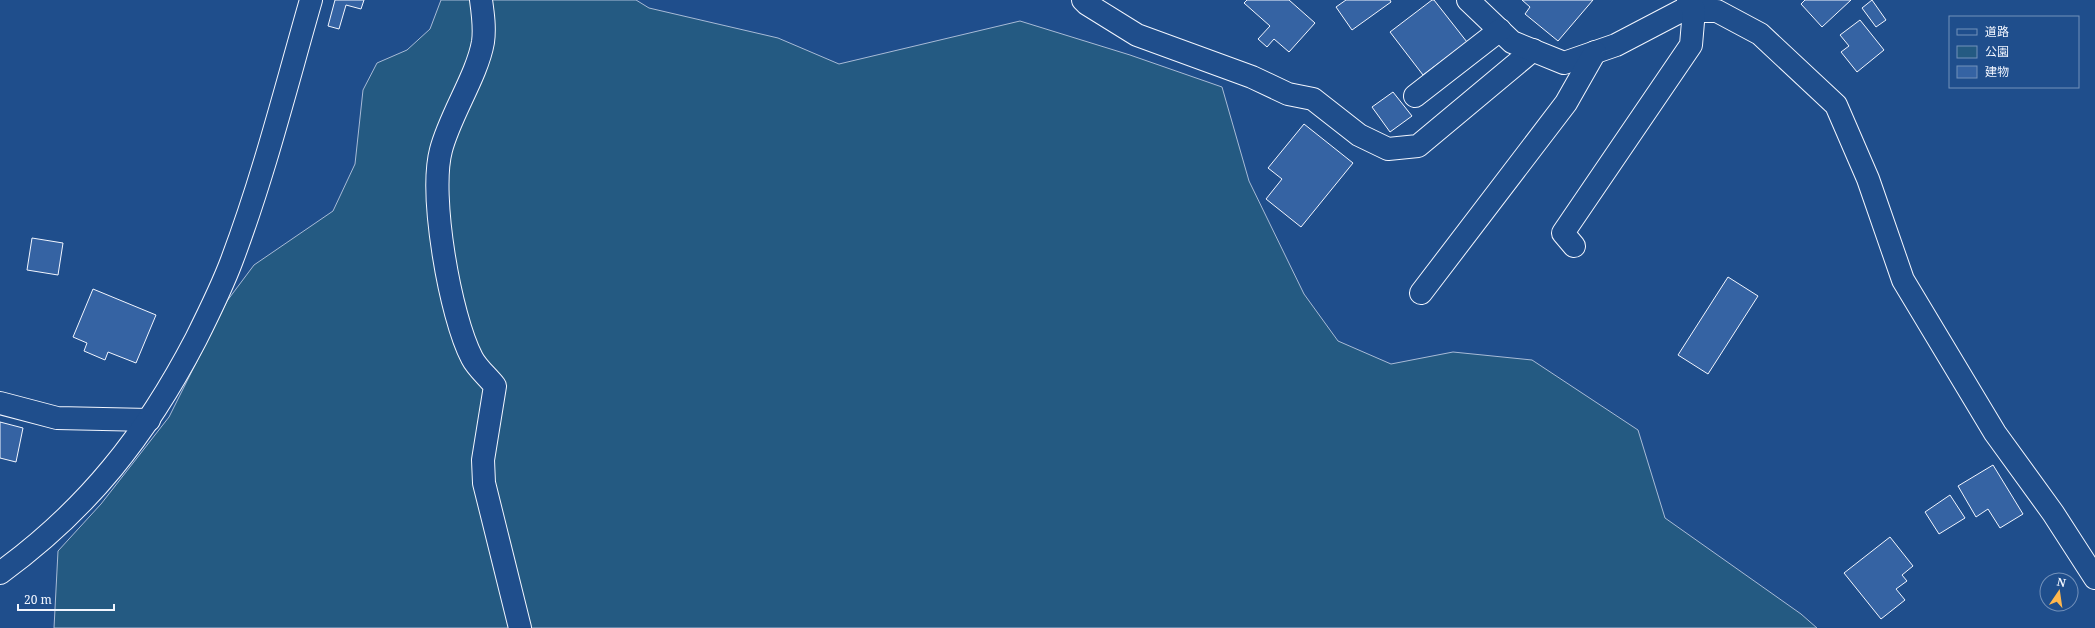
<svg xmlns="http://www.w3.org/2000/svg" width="2095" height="628" font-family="'Noto Serif','Noto Sans JP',serif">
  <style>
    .green { fill: #245a82; stroke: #a8bbd7 }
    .building { fill: #3563a3; stroke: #f2f6ff }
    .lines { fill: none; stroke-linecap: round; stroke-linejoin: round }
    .street-casing { stroke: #f2f6ff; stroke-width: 24 }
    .street { stroke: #1f4e8c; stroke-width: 22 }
  </style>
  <rect width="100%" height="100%" fill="#1f4e8c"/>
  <!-- green -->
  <polygon class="green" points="441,0 636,0 649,8 778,38 839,64 1020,21 1130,55 1222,87 1249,181 1304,294 1338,341 1391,364 1453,352 1532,360 1638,430 1665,518 1801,614 1817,628 54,628 58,551 101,504 169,417 227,301 254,265 333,211 355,164 363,90 377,63 407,50 430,29"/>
  <!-- building -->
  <g class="building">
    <polygon points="335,0 364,0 361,9 346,5 339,29 328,26"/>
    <polygon points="1247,0 1289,0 1315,23 1289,52 1274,39 1267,47 1258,39 1270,26 1244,3"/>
    <polygon points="1346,0 1390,0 1391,2 1352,30 1336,7"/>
    <polygon points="1432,0 1434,0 1467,42 1423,75 1390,32"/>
    <polygon points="1522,0 1593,0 1558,41 1525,14 1530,7"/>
    <polygon points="1805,0 1851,0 1822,27 1801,4"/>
    <polygon points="1872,0 1886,20 1876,27 1862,8"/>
    <polygon points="1860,20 1884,50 1857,72 1841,52 1849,46 1840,35"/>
    <polygon points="1393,92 1412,116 1390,132 1372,107"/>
    <polygon points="1304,124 1353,163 1301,227 1266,199 1282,179 1268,168"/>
    <polygon points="32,238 63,243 58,275 27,270"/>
    <polygon points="1728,277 1758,296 1708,374 1678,355"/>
    <polygon points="93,289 156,315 136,363 108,352 105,360 84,351 87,343 73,337"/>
    <polygon points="0,422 23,428 16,462 0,458"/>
    <polygon points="1993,465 2023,514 2000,528 1988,509 1976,517 1958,486"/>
    <polygon points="1950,495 1965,518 1939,534 1925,512"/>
    <polygon points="1890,537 1913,566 1902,575 1907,581 1896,589 1905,600 1881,619 1844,573"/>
  </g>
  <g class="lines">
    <!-- street casing -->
    <g class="street-casing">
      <g id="street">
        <path d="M 481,0 C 483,14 485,28 483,42 C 477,76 450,115 441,150 C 429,195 450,316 472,358 C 477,368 488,377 495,386 L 483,460 L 484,483 L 520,628"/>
        <polyline points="1083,0 1087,4 1137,35 1252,77 1288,94 1313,99 1359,135 1388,149 1418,146 1533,50"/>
        <polyline points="1468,0 1512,42 1564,63 1616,45 1681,11 1717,11 1760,34 1836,105 1868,179 1903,280 1995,433 2053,513 2095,578"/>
        <polyline points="1415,96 1500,30"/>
        <polyline points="1574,246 1563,233 1691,45 1694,10 1688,0"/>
        <polyline points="1421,293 1566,103 1595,52"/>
        <polyline points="0,403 57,418 149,420"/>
        <path d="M 0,573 C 88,509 146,435 196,339 C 209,313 222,287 232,260 C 264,175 286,87 311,0"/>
      </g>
    </g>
    <!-- street -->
    <use href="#street" class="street"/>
  </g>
  <!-- legend -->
  <rect x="1949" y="16" width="130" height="72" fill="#1f4e8c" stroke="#7391ba"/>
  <rect x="1957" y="29" width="20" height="6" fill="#1f4e8c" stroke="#7391ba"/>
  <text x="1985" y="36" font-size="12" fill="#f2f6ff">道路</text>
  <rect x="1957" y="46" width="20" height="12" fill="#245a82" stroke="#7391ba"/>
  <text x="1985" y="56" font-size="12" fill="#f2f6ff">公園</text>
  <rect x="1957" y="66" width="20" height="12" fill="#3563a3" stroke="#7391ba"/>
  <text x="1985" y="76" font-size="12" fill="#f2f6ff">建物</text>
  <!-- north arrow -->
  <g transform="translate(2059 592) rotate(13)"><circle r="19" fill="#1f4e8c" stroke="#7391ba"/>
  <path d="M0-3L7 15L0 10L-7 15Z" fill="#ffb74d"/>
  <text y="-6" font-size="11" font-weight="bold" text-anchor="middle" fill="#f2f6ff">N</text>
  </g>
  <!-- scale -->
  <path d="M18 604v6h96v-6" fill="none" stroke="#f2f6ff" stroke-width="2"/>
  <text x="24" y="604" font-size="12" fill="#f2f6ff" stroke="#1f4e8c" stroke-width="3" paint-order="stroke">20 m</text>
</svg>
